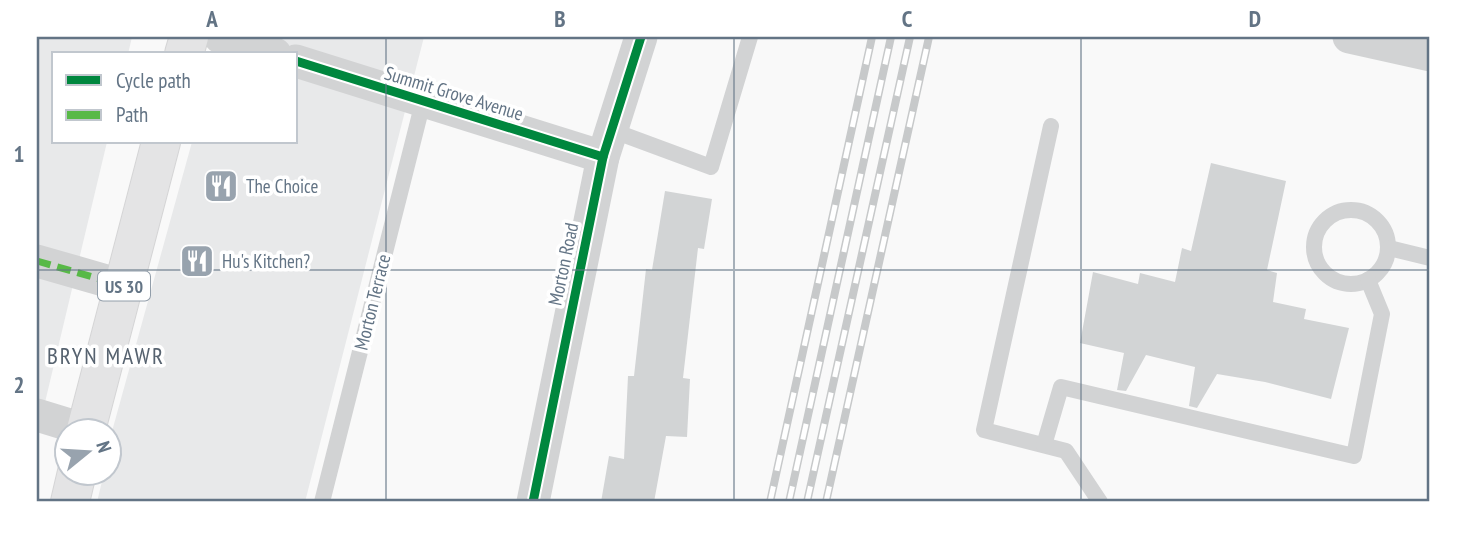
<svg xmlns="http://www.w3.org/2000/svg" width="1467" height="539" font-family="'PT Sans Narrow',sans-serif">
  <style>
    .built { fill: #e8e9ea }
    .building { fill: #d2d4d5 }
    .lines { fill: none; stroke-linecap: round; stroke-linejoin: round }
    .highway-casing { stroke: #d5d5d6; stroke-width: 40 }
    .lane { stroke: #d2d3d4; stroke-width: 16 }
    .street { stroke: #d2d3d4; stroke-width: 33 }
    .highway { stroke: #e4e4e5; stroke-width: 38 }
    .rail-casing { stroke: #c7c9ca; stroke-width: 8 }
    .rail { stroke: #fff; stroke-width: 5; stroke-dasharray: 16; stroke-linecap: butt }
    .quiet { stroke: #58b947; stroke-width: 7; stroke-dasharray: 14 7; stroke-linecap: butt }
    .cycleway-casing { stroke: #fff; stroke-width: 13 }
    .cycleway { stroke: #00873e; stroke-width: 9 }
    .grid { fill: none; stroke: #637485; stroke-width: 2; stroke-opacity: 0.55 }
    .labels { text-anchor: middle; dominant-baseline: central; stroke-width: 7; stroke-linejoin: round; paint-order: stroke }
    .shield { fill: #fff; stroke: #929eaa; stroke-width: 2 }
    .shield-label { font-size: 18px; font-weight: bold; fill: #637485 }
    .street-label { font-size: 19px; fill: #637485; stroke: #fff }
    .poi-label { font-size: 19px; fill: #637485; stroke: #fff; text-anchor: start }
    .quarter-label { font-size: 23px; letter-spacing: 2px; fill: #56626f; stroke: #fff }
    .neatline { fill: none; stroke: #637485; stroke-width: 2.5 }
    .grid-label { font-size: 23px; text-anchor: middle; font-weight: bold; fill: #637485 }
  </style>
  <rect width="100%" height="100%" fill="#f9f9f9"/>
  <!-- built -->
  <g class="built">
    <polygon points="37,37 132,37 128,54 54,54 54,142 107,142 37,436"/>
    <polygon points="221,37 424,37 305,502 97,502 104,473 108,472 109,449 111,435 192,142 296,142 296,54 216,54"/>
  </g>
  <!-- building -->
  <g class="building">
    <polygon points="1211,163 1286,181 1267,270 1277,273 1273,302 1306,309 1304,319 1349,328 1331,399 1265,382 1217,374 1197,408 1189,406 1195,367 1146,355 1126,391 1117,390 1124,353 1080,343 1093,272 1138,284 1140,273 1175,282 1182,248 1191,251"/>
    <polygon points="665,191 712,199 704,249 698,248 683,378 690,379 687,437 666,436 654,502 601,502 609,456 624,459 628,376 634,376 646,269 652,270"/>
  </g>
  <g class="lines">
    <!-- highway casing -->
    <g class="highway-casing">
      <g id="highway">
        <polyline points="184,54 189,37"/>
        <polyline points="86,430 161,142"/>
        <polyline points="70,502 77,472"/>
      </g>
    </g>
    <!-- lane -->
    <g class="lane">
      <polyline points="1051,126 984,430 1066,451 1100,502"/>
      <polyline points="611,130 711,167 750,37"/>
      <circle cx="1351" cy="247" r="37"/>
      <polyline points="1389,248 1430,258"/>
      <polyline points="1044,445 1061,387 1354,456 1382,314 1368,280"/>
      <polyline points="322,502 423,102"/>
    </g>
    <!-- street -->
    <g class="street">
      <polyline points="220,37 275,54"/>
      <polyline points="1349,37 1430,55"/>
      <polyline points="296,61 603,157"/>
      <polyline points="37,261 124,286"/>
      <polyline points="37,415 86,430"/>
      <polyline points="533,502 603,157 641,37"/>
    </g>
    <!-- highway -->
    <use href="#highway" class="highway"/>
    <!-- rail casing -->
    <g class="rail-casing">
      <g id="rail">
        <polyline points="770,502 872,37"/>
        <polyline points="789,502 891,37"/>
        <polyline points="807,502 910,37"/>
        <polyline points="826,502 929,37"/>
      </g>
    </g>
    <!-- rail -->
    <use href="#rail" class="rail"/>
    <!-- quiet -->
    <polyline class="quiet" points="37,261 124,286"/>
    <!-- cycleway casing -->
    <g class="cycleway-casing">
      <g id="cycleway">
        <polyline points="296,61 603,157"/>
        <polyline points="533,502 603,157 641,37"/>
      </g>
    </g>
    <!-- cycleway -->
    <use href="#cycleway" class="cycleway"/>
  </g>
  <!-- grid -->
  <path class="grid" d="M 386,37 L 386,502M 734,37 L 734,502M 1081,37 L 1081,502M 37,270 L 1430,270"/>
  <!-- icons -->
  <defs>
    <g id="restaurant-square" transform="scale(1.75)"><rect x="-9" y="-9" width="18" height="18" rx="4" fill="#98a3ae" stroke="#fff"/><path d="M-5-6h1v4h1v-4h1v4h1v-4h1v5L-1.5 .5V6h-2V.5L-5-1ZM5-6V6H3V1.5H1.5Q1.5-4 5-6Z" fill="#fff"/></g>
  </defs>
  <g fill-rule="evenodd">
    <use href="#restaurant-square" x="221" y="186"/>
    <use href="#restaurant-square" x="197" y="261"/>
  </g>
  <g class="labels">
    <!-- shield labels -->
    <rect class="shield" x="98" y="271.5" width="52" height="29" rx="5"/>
    <g class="shield-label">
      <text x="124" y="286">US 30</text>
    </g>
    <!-- street labels -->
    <g class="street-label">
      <text transform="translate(454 93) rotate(17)">Summit Grove Avenue</text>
      <text transform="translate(563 264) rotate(-78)">Morton Road</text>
      <text transform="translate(372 302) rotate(-76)">Morton Terrace</text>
    </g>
    <!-- poi labels -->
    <g class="poi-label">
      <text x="246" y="186">The Choice</text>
      <text x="222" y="261">Hu's Kitchen?</text>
    </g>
    <!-- quarter labels -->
    <g class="quarter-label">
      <text x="106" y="355">BRYN MAWR</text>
    </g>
  </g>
  <!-- border -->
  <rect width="1467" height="539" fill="none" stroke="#ffffff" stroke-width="77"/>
  <!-- legend -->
  <rect x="52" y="52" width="245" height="91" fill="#ffffff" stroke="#c1c7ce" stroke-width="2"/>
  <rect x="66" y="75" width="35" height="10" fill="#00873e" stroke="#c1c7ce" stroke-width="2"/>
  <text x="116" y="88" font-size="21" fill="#637485">Cycle path</text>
  <rect x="66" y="110" width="35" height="10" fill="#58b947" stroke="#c1c7ce" stroke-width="2"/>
  <text x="116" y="122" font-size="21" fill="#637485">Path</text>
  <!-- north arrow -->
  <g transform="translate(88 452) rotate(72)"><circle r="33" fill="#ffffff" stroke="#c1c7ce" stroke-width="2"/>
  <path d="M0-5L12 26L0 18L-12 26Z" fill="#98a3ae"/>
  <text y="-10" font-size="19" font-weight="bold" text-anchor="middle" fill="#637485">N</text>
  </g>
  <rect x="38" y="38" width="1390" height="462" class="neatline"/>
  <g class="grid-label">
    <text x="212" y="27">A</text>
    <text x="560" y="27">B</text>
    <text x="907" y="27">C</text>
    <text x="1255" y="27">D</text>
    <text x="19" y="162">1</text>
    <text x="19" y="393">2</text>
  </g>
</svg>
